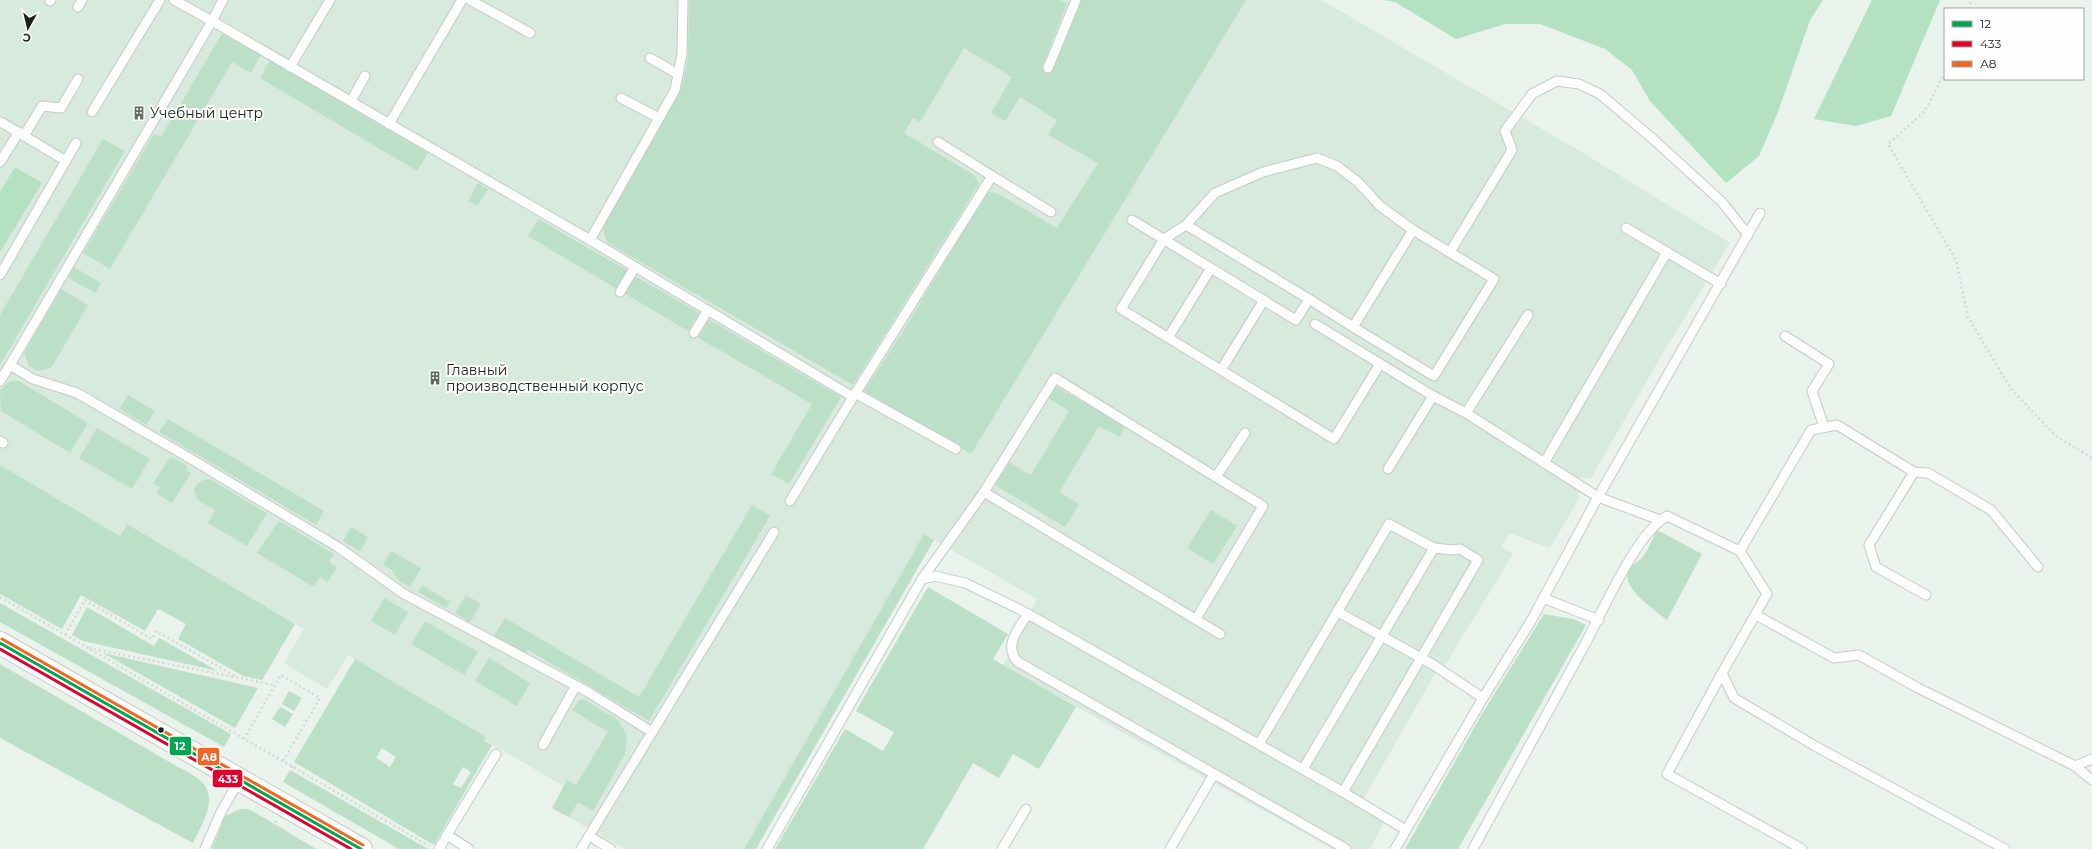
<svg xmlns="http://www.w3.org/2000/svg" width="2092" height="849" font-family="Montserrat,sans-serif">
  <style>
    .built { fill: #d8e9dd }
    .green { fill: #bbe0c7; fill-rule: evenodd }
    .forest { fill: #b3e1c2 }
    .lines { fill: none; stroke-linecap: round; stroke-linejoin: round }
    .service-casing { stroke: #c5ccc7; stroke-width: 11 }
    .secondary-casing { stroke: #c5ccc7; stroke-width: 24 }
    .path { stroke: #d5d8d6; stroke-width: 2.5; stroke-dasharray: 2 3; stroke-linecap: butt }
    .service { stroke: #fcfdfc; stroke-width: 9 }
    .secondary { stroke: #fcfdfc; stroke-width: 22 }
    .bus-1-casing { stroke: #fcfffd; stroke-width: 6 }
    .bus-2-casing { stroke: #fcfffd; stroke-width: 6 }
    .bus-3-casing { stroke: #fcfffd; stroke-width: 6 }
    .bus-1 { stroke: #00a651; stroke-width: 3 }
    .bus-2 { stroke: #e4002b; stroke-width: 3 }
    .bus-3 { stroke: #f26522; stroke-width: 3 }
    .bus-dot { fill: #1a201c; stroke: #fcfffd; stroke-width: 1.5 }
    .labels { text-anchor: middle; dominant-baseline: central; stroke-width: 4; stroke-linejoin: round; paint-order: stroke }
    .poi-label { font-size: 14px; fill: #1a201c; stroke: #fcfffd; text-anchor: start }
    .line-badge { stroke: #fcfffd; stroke-width: 1.5 }
    .badge-label { font-size: 11px; text-anchor: middle; font-weight: bold; fill: #fff }
  </style>
  <rect width="100%" height="100%" fill="#e9f2eb"/>
  <!-- built -->
  <polygon class="built" points="0,0 1317,0 1323,1 1588,156 1730,243 1660,358 1591,478 1579,478 1578,500 1550,548 1510,533 1501,546 1513,554 1445,665 1436,672 1363,800 1387,816 1370,849 1333,849 1003,666 1037,599 924,534 744,849 625,849 552,808 564,786 484,740 486,737 348,655 327,689 284,663 304,629 127,524 120,536 0,465"/>
  <!-- green -->
  <g class="green">
    <path d="M 689,0 L 1060,0 L 1067,4 L 1042,67 L 1052,72 L 1081,0 L 1246,0 L 971,454 L 864,391 L 902,333 L 987,192 L 997,193 L 1057,228 L 1098,163 L 1048,135 L 1057,120 L 1020,97 L 1005,121 L 991,113 L 1012,77 L 964,48 L 920,122 L 913,118 L 904,133 L 974,175 L 979,184 L 853,385 L 608,243 C 603,234 602,228 606,218 L 682,87 L 688,58 Z"/>
    <polygon points="223,32 261,55 251,73 232,62 110,269 83,253 154,134 161,137"/>
    <polygon points="270,60 428,153 417,171 260,78"/>
    <polygon points="103,139 125,151 0,365 0,315"/>
    <polygon points="478,183 488,189 477,206 468,201"/>
    <polygon points="538,219 628,271 617,289 528,236"/>
    <polygon points="74,267 101,283 95,293 68,278"/>
    <polygon points="635,276 699,313 688,331 624,293"/>
    <polygon points="61,289 88,305 51,368 38,371 29,366 24,353"/>
    <polygon points="708,319 841,397 789,484 771,474 812,404 697,337"/>
    <polygon points="13,381 19,381 88,423 70,453 1,411 0,390 8,383"/>
    <polygon points="1055,386 1125,427 1119,437 1099,426 1059,492 1079,504 1065,527 995,485 1009,462 1031,475 1069,411 1048,398"/>
    <polygon points="128,395 155,411 146,425 119,409"/>
    <polygon points="168,419 324,511 316,525 159,432"/>
    <polygon points="97,428 150,459 132,489 79,458"/>
    <polygon points="170,458 174,458 187,466 187,471 191,473 172,503 156,493 160,487 153,483"/>
    <polygon points="0,465 120,536 127,524 295,624 262,680 243,676 178,639 186,624 158,609 145,631 81,595 62,629 0,594"/>
    <polygon points="204,479 210,479 267,513 247,546 208,523 215,510 198,500 194,491 196,485"/>
    <polygon points="752,505 770,516 649,721 528,650 525,655 494,636 505,618 639,697"/>
    <polygon points="1211,510 1237,526 1213,564 1187,548"/>
    <polygon points="278,522 283,523 334,554 329,562 337,567 328,582 320,577 314,587 257,553"/>
    <polygon points="351,527 368,537 360,551 343,541"/>
    <path d="M 1657,530 L 1702,554 L 1667,620 C 1656,611 1622,589 1628,572 C 1630,565 1636,564 1640,560 C 1648,552 1652,539 1657,530 Z"/>
    <polygon points="924,534 934,540 756,849 744,849"/>
    <polygon points="391,551 421,568 410,587 397,579 392,570 383,565"/>
    <polygon points="422,585 450,602 446,608 418,592"/>
    <polygon points="928,587 1008,634 993,659 1076,707 1039,769 1013,754 999,778 973,763 923,849 775,849 845,729 883,751 894,732 856,711"/>
    <polygon points="466,595 481,604 470,622 455,613"/>
    <polygon points="384,598 408,612 395,635 371,621"/>
    <polygon points="0,603 231,734 224,747 0,622"/>
    <polygon points="87,607 154,646 159,638 218,671 83,641 72,635"/>
    <polygon points="1544,614 1573,619 1586,625 1458,849 1405,849 1482,714"/>
    <polygon points="425,621 478,652 464,675 411,644"/>
    <polygon points="103,653 258,688 235,728"/>
    <polygon points="489,658 530,683 517,706 475,681"/>
    <path d="M 355,659 L 486,737 L 484,741 L 492,745 L 434,845 L 294,762 ZM 382,748 L 396,757 L 390,767 L 376,758 ZM 463,767 L 471,772 L 461,788 L 453,784 Z"/>
    <path d="M 0,664 L 178,767 C 186,771 196,776 202,782 C 219,800 201,825 193,843 L 0,738 Z"/>
    <polygon points="289,691 302,698 294,711 282,704"/>
    <polygon points="583,699 618,720 627,735 625,754 593,811 578,802 569,817 552,808 567,780 576,785 608,732 572,710 579,700"/>
    <polygon points="280,707 293,714 285,727 272,719"/>
    <polygon points="290,770 428,849 399,849 283,782"/>
    <polygon points="240,809 248,809 256,813 316,849 212,849 225,816"/>
  </g>
  <!-- forest -->
  <g class="forest">
    <polygon points="1383,0 1823,0 1810,20 1778,112 1759,156 1726,183 1650,101 1632,70 1605,49 1540,24 1505,24 1456,39 1395,2"/>
    <polygon points="1872,0 1940,0 1891,116 1856,126 1814,119"/>
    <polygon points="15,167 42,183 0,252 0,192"/>
  </g>
  <g class="lines">
    <!-- service casing -->
    <g class="service-casing">
      <g id="service">
        <polyline points="174,0 212,21 223,0"/>
        <polyline points="470,0 530,33"/>
        <polyline points="50,1 51,0"/>
        <polyline points="78,7 82,0"/>
        <polyline points="650,58 678,74"/>
        <polyline points="290,67 330,0"/>
        <polyline points="1048,68 1076,0"/>
        <polyline points="621,98 659,118"/>
        <polyline points="351,101 365,76"/>
        <polyline points="92,112 160,0"/>
        <polyline points="1,122 66,161"/>
        <polyline points="389,124 462,0"/>
        <polyline points="24,136 42,106 61,108 78,79"/>
        <polyline points="938,142 992,176"/>
        <polyline points="0,162 19,132"/>
        <polyline points="1132,220 1296,320 1309,299 1353,327"/>
        <polyline points="1186,225 1309,299"/>
        <polyline points="1626,228 1721,284"/>
        <polygon points="1413,230 1494,279 1434,376 1353,327"/>
        <polyline points="590,240 675,90 682,54 683,0"/>
        <polyline points="1450,252 1512,150 1505,131 1532,94 1557,81 1579,84 1600,94 1653,139 1722,202 1748,235"/>
        <polyline points="0,275 76,143"/>
        <polyline points="620,292 635,267"/>
        <polyline points="1315,324 1433,396 1466,413 1598,497 1660,520"/>
        <polyline points="694,333 708,310"/>
        <polyline points="1785,336 1829,364 1812,391 1824,427"/>
        <polyline points="1168,338 1211,268"/>
        <polyline points="1380,364 1334,439 1121,309 1164,239 1186,225 1215,193 1263,172 1317,158 1337,166 1358,182 1380,206 1413,230"/>
        <polyline points="1221,370 1264,300"/>
        <polyline points="0,381 10,365"/>
        <polyline points="855,393 956,449"/>
        <polyline points="1466,413 1528,315"/>
        <polyline points="0,441 3,443"/>
        <polyline points="1544,463 1667,252"/>
        <polyline points="1388,469 1433,396"/>
        <polyline points="1914,472 1928,473 1991,510 2038,567"/>
        <polyline points="1216,477 1245,433"/>
        <polyline points="984,492 1055,378 1263,506 1196,619"/>
        <polyline points="790,501 853,397"/>
        <polyline points="1740,551 1767,594 1722,673 1734,698 1815,746 2005,849"/>
        <polyline points="922,579 984,492 1220,634"/>
        <polyline points="1543,598 1599,620"/>
        <polyline points="1338,612 1432,664 1483,698"/>
        <path d="M 1028,614 C 1018,629 1003,646 1018,662 L 1346,849"/>
        <polyline points="1756,615 1834,658 1859,655 1918,688 2075,766 2092,780"/>
        <polyline points="1722,673 1667,774 1802,849"/>
        <polyline points="652,732 588,692 404,594 338,547 181,453 77,393 33,379 10,365 212,21 590,240 853,397 992,176 1051,212"/>
        <polyline points="1259,744 1389,524 1434,548 1303,769"/>
        <polyline points="543,745 575,687"/>
        <polyline points="2075,766 2092,759"/>
        <polyline points="1343,792 1478,560 1460,549 1453,550 1434,548"/>
        <polyline points="447,835 496,754"/>
        <polyline points="589,836 611,849"/>
        <polyline points="205,849 221,812 240,779"/>
        <polyline points="439,849 447,835 469,849"/>
        <polyline points="581,849 774,532"/>
        <polyline points="767,849 922,579 935,576 965,583 1019,609 1343,792 1406,830"/>
        <polyline points="1002,849 1026,809"/>
        <polyline points="1170,849 1214,774"/>
        <polyline points="1395,849 1483,698 1531,621 1598,497 1760,213"/>
        <path d="M 1473,849 C 1510,781 1547,714 1584,646 C 1602,613 1636,533 1667,516 L 1740,551 L 1811,430 L 1837,425 L 1914,472 L 1869,545 L 1876,567 L 1926,595"/>
      </g>
    </g>
    <!-- secondary casing -->
    <g class="secondary-casing">
      <polyline id="secondary" points="0,643 361,849"/>
    </g>
    <!-- path -->
    <g class="path">
      <polyline points="1969,9 1971,0"/>
      <polyline points="1945,72 1925,111 1888,144 1956,260 1968,317 2011,389 2056,436 2092,458"/>
      <polyline points="0,597 429,846"/>
      <polyline points="65,635 85,600 152,639 156,631 237,677"/>
      <polyline points="89,648 275,685"/>
      <polyline points="244,739 281,675 320,698 283,761"/>
      <polyline points="292,766 294,790"/>
      <polyline points="276,821 274,826 303,848"/>
    </g>
    <!-- service -->
    <use href="#service" class="service"/>
    <!-- secondary -->
    <use href="#secondary" class="secondary"/>
    <!-- bus-1 casing -->
    <g class="bus-1-casing">
      <polyline id="bus-1" points="0,643 361,849"/>
    </g>
    <!-- bus-2 casing -->
    <g class="bus-2-casing">
      <polyline id="bus-2" points="0,649 351,849"/>
    </g>
    <!-- bus-3 casing -->
    <g class="bus-3-casing">
      <polyline id="bus-3" points="2,639 363,845"/>
    </g>
    <!-- bus-1 -->
    <use href="#bus-1" class="bus-1"/>
    <!-- bus-2 -->
    <use href="#bus-2" class="bus-2"/>
    <!-- bus-3 -->
    <use href="#bus-3" class="bus-3"/>
  </g>
  <!-- icons -->
  <defs>
    <g id="building-bare" transform="scale(1.08)"><path d="M-4-6H4V6H1V3H-1V6H-4ZM-2.5-4.3h1.7v1.8h-1.7ZM.8-4.3h1.7v1.8H.8ZM-2.5-1h1.7V.8h-1.7ZM.8-1h1.7V.8H.8Z" fill="#626a64" stroke="#fcfffd" stroke-width="2.5" paint-order="stroke"/></g>
  </defs>
  <g fill-rule="evenodd">
    <use href="#building-bare" x="139" y="113"/>
    <use href="#building-bare" x="435" y="378"/>
  </g>
  <!-- markers -->
  <circle class="bus-dot" cx="161" cy="730" r="3.5"/>
  <g class="labels">
    <!-- poi labels -->
    <g class="poi-label">
      <text x="150" y="113">Учебный центр</text>
      <text x="446" y="370">Главный<tspan x="446" dy="16">производственный корпус</tspan></text>
    </g>
  </g>
  <g class="line-badge">
    <rect x="169" y="736" width="23" height="20" rx="4" fill="#00a651"/>
    <rect x="197" y="747" width="23" height="19" rx="4" fill="#f26522"/>
    <rect x="212" y="769" width="31" height="19" rx="4" fill="#e4002b"/>
  </g>
  <g class="badge-label">
    <text x="180" y="750">12</text>
    <text x="209" y="761">А8</text>
    <text x="228" y="783">433</text>
  </g>
  <!-- legend -->
  <rect x="1944" y="8" width="140" height="72" fill="#fcfffd" stroke="#a2a6a3"/>
  <rect x="1952" y="21" width="20" height="6" fill="#00a651" stroke="#a2a6a3"/>
  <text x="1980" y="28" font-size="12" fill="#1a201c">12</text>
  <rect x="1952" y="41" width="20" height="6" fill="#e4002b" stroke="#a2a6a3"/>
  <text x="1980" y="48" font-size="12" fill="#1a201c">433</text>
  <rect x="1952" y="61" width="20" height="6" fill="#f26522" stroke="#a2a6a3"/>
  <text x="1980" y="68" font-size="12" fill="#1a201c">А8</text>
  <!-- north arrow -->
  <g transform="translate(28 28) rotate(188)" stroke="#fcfffd" stroke-width="3" paint-order="stroke">
  <path d="M0-3L7 15L0 10L-7 15Z" fill="#1a201c"/>
  <text y="-6" font-size="11" font-weight="bold" text-anchor="middle" fill="#1a201c">С</text>
  </g>
</svg>
